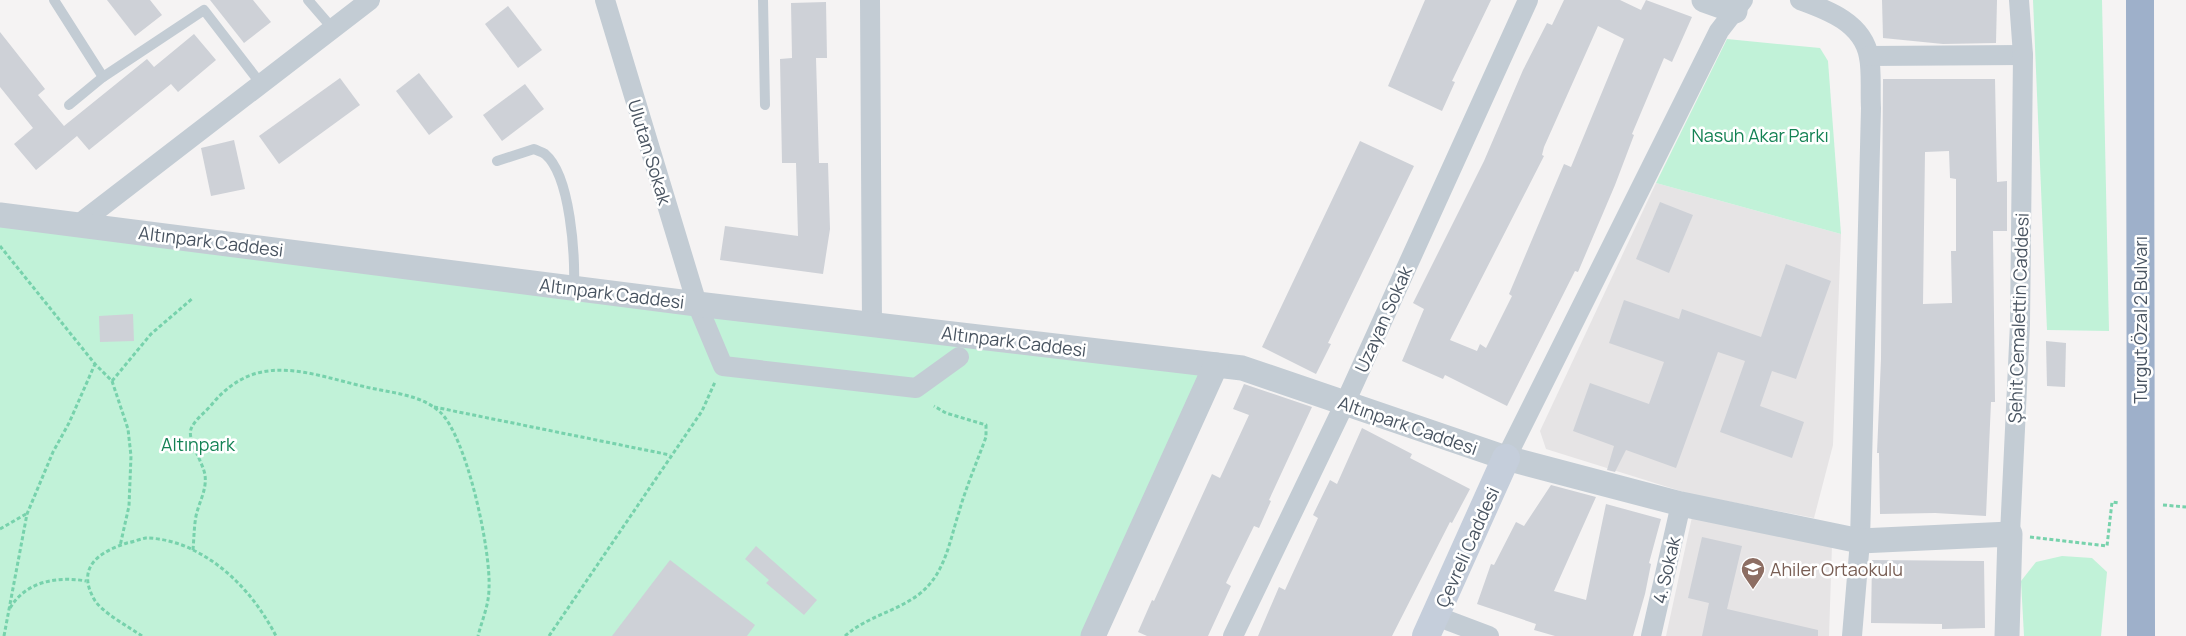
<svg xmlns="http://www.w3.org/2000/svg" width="2186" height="636" font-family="Manrope,sans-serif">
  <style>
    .education { fill: #e6e4e5 }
    .green { fill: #c1f2d8 }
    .building { fill: #ced1d7; fill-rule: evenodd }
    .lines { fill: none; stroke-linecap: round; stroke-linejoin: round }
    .path { stroke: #77d2ac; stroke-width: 3; stroke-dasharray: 4 2.5; stroke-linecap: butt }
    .service { stroke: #c3ccd4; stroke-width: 10 }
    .minor { stroke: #c3ccd4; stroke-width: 20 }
    .tertiary { stroke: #c3ccd4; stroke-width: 25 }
    .secondary { stroke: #c5cedb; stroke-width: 28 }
    .trunk { stroke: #9eb0ca; stroke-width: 28 }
    .labels { text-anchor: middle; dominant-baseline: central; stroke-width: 5; stroke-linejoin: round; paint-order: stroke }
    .park-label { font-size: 18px; fill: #148254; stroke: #fff }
    .street-label { font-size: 18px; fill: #495461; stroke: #fff }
    .education-label { font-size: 18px; fill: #785e54; stroke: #fff; text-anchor: start }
  </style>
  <rect width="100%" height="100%" fill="#f5f3f3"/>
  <!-- education -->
  <g class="education">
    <polygon points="1656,183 1841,234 1833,445 1814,518 1690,494 1546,449 1540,431"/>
    <polygon points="1692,517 1832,545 1829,636 1666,636"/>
  </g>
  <!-- green -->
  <g class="green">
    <polygon points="2033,0 2102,0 2109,331 2047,330"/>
    <polygon points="1727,39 1820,48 1828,61 1841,234 1656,183"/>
    <polygon points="0,215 1216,365 1093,636 0,636"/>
    <polygon points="2062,556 2092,558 2107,572 2101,636 2024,636 2021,581 2036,562"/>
  </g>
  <!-- building -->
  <g class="building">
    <polygon points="107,0 150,0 162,15 135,36"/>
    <polygon points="210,0 253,0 271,22 244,43"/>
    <polygon points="1425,0 1491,0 1452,81 1455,82 1442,111 1388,86"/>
    <path d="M 1564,0 L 1620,0 L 1641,10 L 1646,0 L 1692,17 L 1672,62 L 1664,58 L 1632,134 L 1634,135 L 1615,185 L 1578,272 L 1575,271 L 1507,406 L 1445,375 L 1443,379 L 1402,361 L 1424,309 L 1413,303 L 1484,161 L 1523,70 L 1547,23 L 1552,25 ZM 1598,26 L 1624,39 L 1571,167 L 1564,164 L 1509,294 L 1512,296 L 1486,348 L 1480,344 L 1477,351 L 1450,340 L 1544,156 L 1542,155 L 1544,147 Z"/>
    <polygon points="1882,0 1997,0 1996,43 1943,44 1883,38"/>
    <polygon points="826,2 827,58 816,58 819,163 828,163 830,229 823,274 720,260 725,226 798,236 796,163 782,163 780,59 792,58 791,3"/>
    <polygon points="508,6 542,50 518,68 485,24"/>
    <polygon points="0,32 45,89 38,95 64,126 147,59 154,67 194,34 216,60 178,92 171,84 89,150 77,136 36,170 14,144 33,128 0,87"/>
    <polygon points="419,73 453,117 429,135 396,91"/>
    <polygon points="340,78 360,105 279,164 259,136"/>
    <path d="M 1883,79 L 1995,79 L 1997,182 L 2007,181 L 2007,231 L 1993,231 L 1995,402 L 1991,402 L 1986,516 L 1935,513 L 1880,514 L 1879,453 L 1877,453 L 1881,359 ZM 1949,151 L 1950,178 L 1956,179 L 1956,251 L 1951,251 L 1952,303 L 1923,304 L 1925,152 Z"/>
    <polygon points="525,84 544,109 502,141 483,115"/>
    <polygon points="234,140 245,189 211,196 201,148"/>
    <polygon points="1360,141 1414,166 1328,343 1331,344 1316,374 1262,347"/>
    <polygon points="1660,202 1693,215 1669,273 1636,259"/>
    <polygon points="1786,264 1831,281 1796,379 1772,371 1760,406 1804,422 1792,458 1720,432 1745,361 1718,352 1676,468 1626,450 1615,472 1607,470 1614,446 1573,431 1590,383 1649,404 1664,362 1609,343 1624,300 1679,319 1682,309 1761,337"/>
    <polygon points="133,314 134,341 100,342 99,316"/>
    <polygon points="2046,341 2066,343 2065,387 2047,386"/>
    <polygon points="1244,384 1312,407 1269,500 1271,501 1259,528 1254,526 1226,583 1231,586 1208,636 1147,636 1138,632 1152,600 1154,601 1212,474 1220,478 1249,415 1233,409"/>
    <polygon points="1362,428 1412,454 1410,458 1470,489 1452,523 1450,522 1392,636 1258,636 1279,587 1285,590 1318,518 1313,515 1330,480 1337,484"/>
    <polygon points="1551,485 1596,497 1554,591 1586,600 1606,504 1661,519 1649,563 1651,564 1645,594 1633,636 1555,636 1534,630 1536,624 1477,604 1491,564 1494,565 1516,522 1524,526"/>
    <polygon points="1702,537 1742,546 1727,609 1818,630 1818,636 1702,636 1709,603 1688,598"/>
    <polygon points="756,546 817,600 804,615 766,583 769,580 745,559"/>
    <polygon points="670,560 755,625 747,636 612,636"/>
    <polygon points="1872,560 1984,561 1985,628 1942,629 1942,624 1871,623"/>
  </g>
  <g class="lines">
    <!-- path -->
    <g class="path">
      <polyline points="0,246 95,364 112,381 128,429 131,456 129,506 120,546"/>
      <polyline points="112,381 151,334 193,298"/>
      <polyline points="434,407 670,455"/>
      <polyline points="2163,505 2186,507"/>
      <polyline points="0,529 26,514"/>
      <polyline points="2030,537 2107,546 2112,502 2119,503"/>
      <path d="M 193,550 C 194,538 194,527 196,516 C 199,502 207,490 205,475 C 203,462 187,440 191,429 C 195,419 206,412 213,403 C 258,350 309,374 366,387 C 391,393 420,394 440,412 C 467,437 491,551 489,588 C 489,605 482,620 478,636"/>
      <path d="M 10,608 C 26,581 58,576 86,581"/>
      <polyline points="4,636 27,514 53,452 69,423 95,364"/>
      <path d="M 142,636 C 129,627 101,612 94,599 C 76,567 99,552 127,543 C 133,542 140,539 146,538 C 161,538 180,543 193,550 C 230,568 258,601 276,636"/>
      <polyline points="549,636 702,411 715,382"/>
      <path d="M 845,636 C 866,617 895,612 918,595 C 945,575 949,543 959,512 C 966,487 977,462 986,437 L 986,425 L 946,413 L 934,406"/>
    </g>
    <!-- service -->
    <g class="service">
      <polyline points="54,0 103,77"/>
      <polyline points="308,0 333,29"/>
      <polyline points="763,0 765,105"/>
      <polyline points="69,105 103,77 204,10 261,84"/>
      <path d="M 497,161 L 534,149 C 538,151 542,152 545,154 C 571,176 575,256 574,288"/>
    </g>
    <!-- minor -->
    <g class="minor">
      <polyline points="605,0 697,304 723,366 916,388 959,357"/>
      <polyline points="870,0 872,324"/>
      <path d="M 1800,0 C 1828,10 1863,23 1869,57 C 1872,73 1870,91 1871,108 L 1860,541 L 1852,636"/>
      <polyline points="1869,56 2023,55"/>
      <polyline points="79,224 370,0"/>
      <polyline points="1506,458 1719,31 1743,0"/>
      <polyline points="2010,534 2020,324 2023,55 2019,0"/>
      <polyline points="1436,616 1489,636"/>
      <polyline points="1233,636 1345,403 1528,0"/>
      <polyline points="1651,636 1681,504"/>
    </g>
    <!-- tertiary -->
    <g class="tertiary">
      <polyline points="1704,0 1735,11"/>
      <polyline points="0,215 697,304 1242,368 1506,458 1681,504 1860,541 2010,534 2007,636"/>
      <polyline points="1093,636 1216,365"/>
    </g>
    <!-- secondary -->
    <polyline class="secondary" points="1426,636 1506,458"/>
    <!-- trunk -->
    <polyline class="trunk" points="2140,0 2141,636"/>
  </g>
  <!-- icons -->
  <defs>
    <g id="school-pin" transform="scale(1.25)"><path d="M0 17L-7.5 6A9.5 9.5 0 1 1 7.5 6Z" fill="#8d6e63" stroke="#fff"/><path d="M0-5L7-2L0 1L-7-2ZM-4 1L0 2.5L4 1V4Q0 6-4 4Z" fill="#fff"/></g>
  </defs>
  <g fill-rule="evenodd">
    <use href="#school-pin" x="1753" y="569"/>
  </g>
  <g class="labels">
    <!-- park labels -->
    <g class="park-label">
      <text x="1760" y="135">Nasuh Akar Parkı</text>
      <text x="198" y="444">Altınpark</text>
    </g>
    <!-- street labels -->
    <g class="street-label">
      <text transform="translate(650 152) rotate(73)">Ulutan Sokak</text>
      <text transform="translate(211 241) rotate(7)">Altınpark Caddesi</text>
      <text transform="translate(612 293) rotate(7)">Altınpark Caddesi</text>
      <text transform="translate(2018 318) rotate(-88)">Şehit Cemalettin Caddesi</text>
      <text transform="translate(1383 319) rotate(-66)">Uzayan Sokak</text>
      <text transform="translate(2140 320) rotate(-90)">Turgut Özal 2 Bulvarı</text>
      <text transform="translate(1014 341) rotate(7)">Altınpark Caddesi</text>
      <text transform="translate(1408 425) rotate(19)">Altınpark Caddesi</text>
      <text transform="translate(1467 547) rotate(-66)">Çevreli Caddesi</text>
      <text transform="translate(1666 570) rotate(-77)">4. Sokak</text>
    </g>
    <!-- education labels -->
    <g class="education-label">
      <text x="1770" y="569">Ahiler Ortaokulu</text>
    </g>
  </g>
</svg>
